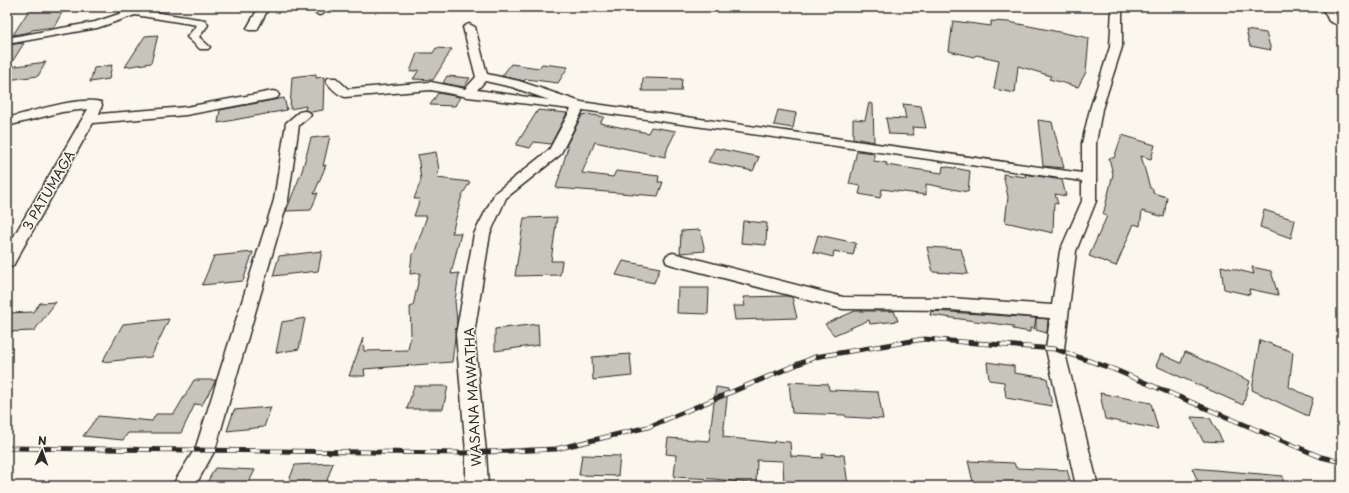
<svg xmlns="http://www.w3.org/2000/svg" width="1349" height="493" font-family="'Playpen Sans',sans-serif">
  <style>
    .building { fill: #c7c4bc; stroke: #2b2b2b }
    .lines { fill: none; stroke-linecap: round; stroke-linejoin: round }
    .minor-casing { stroke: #2b2b2b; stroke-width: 3 }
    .minor { fill: #fbf7ec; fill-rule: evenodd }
    .rail-casing { stroke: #2b2b2b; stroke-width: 5 }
    .rail { stroke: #fbf7ec; stroke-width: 3.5; stroke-dasharray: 11; stroke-linecap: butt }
    .labels { text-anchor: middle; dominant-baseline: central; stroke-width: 3; stroke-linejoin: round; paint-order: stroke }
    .street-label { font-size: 13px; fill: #2b2b2b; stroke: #fbf7ec }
  </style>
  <rect width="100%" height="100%" fill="#fbf7ec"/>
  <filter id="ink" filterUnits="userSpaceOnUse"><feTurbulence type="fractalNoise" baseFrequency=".025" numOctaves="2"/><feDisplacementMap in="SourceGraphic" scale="8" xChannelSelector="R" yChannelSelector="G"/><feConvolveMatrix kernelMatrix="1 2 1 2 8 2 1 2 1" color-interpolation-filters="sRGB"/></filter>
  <g filter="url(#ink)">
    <!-- building -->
    <g class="building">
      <polygon points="31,7 65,7 54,27 32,30 30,32 13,35"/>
      <polygon points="953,21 991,26 991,21 1009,22 1089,38 1086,72 1078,87 1049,79 1051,76 1018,66 1015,93 994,89 999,60 976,55 974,57 949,51"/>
      <polygon points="1246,30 1266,33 1271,50 1250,46"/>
      <polygon points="158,35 151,63 125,67 145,36"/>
      <polygon points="24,43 9,67 46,62 38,76 7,80 7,45"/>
      <polygon points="436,48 452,49 433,80 413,79 419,70 410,72 417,53 433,53"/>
      <polygon points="511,64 539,68 542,64 568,67 558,83 526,79 524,81 502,76"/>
      <polygon points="112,65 109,79 90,82 94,68"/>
      <polygon points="316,74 316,78 324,77 323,110 311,112 305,110 306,106 290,109 292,77"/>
      <polygon points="447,76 470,78 464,87 443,83"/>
      <polygon points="643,78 682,79 681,91 642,91"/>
      <polygon points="438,93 460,97 455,106 430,105"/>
      <polygon points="284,98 287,110 218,123 220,110"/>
      <polygon points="869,103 873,104 874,142 853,138 853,119 865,120"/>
      <polygon points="903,104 921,106 926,128 912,127 914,135 889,134 886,118 906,119"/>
      <polygon points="538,110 567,113 551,144 534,142 530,148 516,145"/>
      <polygon points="778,110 796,113 793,128 774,125"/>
      <polygon points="587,114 604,117 600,123 648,133 651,127 676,131 668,147 665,157 595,142 582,173 613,177 616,171 659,176 658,182 663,182 658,196 556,188 568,147 566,146 582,115"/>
      <polygon points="1038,120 1052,122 1064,168 1043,166"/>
      <polygon points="1122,135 1155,145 1151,159 1141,156 1150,188 1153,189 1153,193 1167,197 1164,217 1142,211 1140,226 1134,224 1116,266 1089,256 1107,216 1103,215 1113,174 1109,158 1114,158"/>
      <polygon points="330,136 323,166 326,165 314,194 318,193 311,210 286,211 302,171 311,138"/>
      <polygon points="715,148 759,157 753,171 708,162"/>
      <polygon points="857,151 874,153 874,161 887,163 886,165 942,173 943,166 970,171 968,192 926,184 926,195 882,189 880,198 859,194 861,186 849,184"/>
      <polygon points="436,152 439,170 437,178 470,182 462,195 452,233 461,233 451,274 459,273 455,301 457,322 452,362 364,369 365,376 349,376 363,338 364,351 408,350 411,333 410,307 413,306 420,273 410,274 412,254 414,254 427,216 414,216 420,199 414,199 421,180 418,155"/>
      <polygon points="1003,174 1026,177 1025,174 1062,180 1066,196 1055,194 1058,204 1054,203 1053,233 1005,222 1008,197"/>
      <polygon points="1264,210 1295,220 1291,238 1260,227"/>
      <polygon points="557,217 551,261 562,261 560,275 515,276 524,218"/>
      <polygon points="743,221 767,223 766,245 741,243"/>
      <polygon points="700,230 705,251 680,253 681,231"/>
      <polygon points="818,235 856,243 853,255 834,251 833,257 813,252"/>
      <polygon points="927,247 961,249 968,274 933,272"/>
      <polygon points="322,251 318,271 273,276 279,256"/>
      <polygon points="253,252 243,281 202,285 214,256"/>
      <polygon points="623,261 660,268 654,283 616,275"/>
      <polygon points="1221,266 1254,274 1252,267 1271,271 1278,295 1249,289 1250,295 1224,289"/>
      <polygon points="678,288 709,288 708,314 677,313"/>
      <polygon points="786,296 792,297 797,318 735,320 733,306 745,306 743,297"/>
      <polygon points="56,302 34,331 7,332 7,313 33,312 40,303"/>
      <polygon points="855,311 894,311 898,321 870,324 869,320 834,335 825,324"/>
      <polygon points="931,311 950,312 1036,318 1034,329 1030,328 1030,332 1013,329 1013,326 930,315"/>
      <polygon points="305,318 299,349 276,353 282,322"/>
      <polygon points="1036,318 1048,319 1047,333 1036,330"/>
      <polygon points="169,319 151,357 102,362 123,324"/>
      <polygon points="538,324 539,345 495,351 495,329"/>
      <polygon points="1260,340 1293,352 1289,387 1313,398 1308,416 1252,390"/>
      <polygon points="1185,352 1250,381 1243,405 1156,366 1161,354 1181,363"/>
      <polygon points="630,354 632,376 593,380 592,357"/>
      <polygon points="987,362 1014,366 1014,373 1047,378 1052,406 1006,398 1004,382 989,380"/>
      <polygon points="194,380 216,380 202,405 195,404 181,433 128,433 123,440 83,436 98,416 152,421 156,414 174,414"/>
      <polygon points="789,382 828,384 829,390 878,392 883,419 846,417 845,415 792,413"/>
      <polygon points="414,386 448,386 443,409 407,409"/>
      <polygon points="716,387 728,389 723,437 774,443 774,441 790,442 791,456 823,458 822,454 844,455 848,486 784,486 783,461 757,460 756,484 714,479 674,477 676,455 666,454 668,438 709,441"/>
      <polygon points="1100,393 1151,403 1158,429 1105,419"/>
      <polygon points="271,407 264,427 227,431 234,410"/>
      <polygon points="1191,417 1210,418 1223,442 1203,441"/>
      <polygon points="582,455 620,456 618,476 579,475"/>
      <polygon points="968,461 1014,463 1016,468 1067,470 1072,486 974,486"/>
      <polygon points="333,463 325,486 287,486 295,465"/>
      <polygon points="215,468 255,470 247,486 205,486"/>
      <polygon points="1192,468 1283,476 1283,486 1200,486"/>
    </g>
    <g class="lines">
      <!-- minor casing -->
      <g class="minor-casing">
        <g id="minor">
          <polygon points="259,7 269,7 257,30 249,30 247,28"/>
          <polygon points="316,7 326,7 323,14 319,15 314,12"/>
          <path d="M 1112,7 L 1122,7 L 1122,47 L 1102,109 L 1096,143 L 1096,201 L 1076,251 L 1064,349 L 1098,486 L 1076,486 L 1046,349 L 1050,318 L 950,310 L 843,309 L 673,265 L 667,263 L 665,259 L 667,255 L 673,253 L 843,297 L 950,298 L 1052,305 L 1060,251 L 1082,201 L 1082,181 L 583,110 L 560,155 L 506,198 L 490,234 L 474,334 L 486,452 L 488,486 L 466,486 L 466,452 L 456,334 L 474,234 L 495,193 L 549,150 L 571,109 L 468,97 L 431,90 L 345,97 C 338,95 330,87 326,81 L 328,78 L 336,78 L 348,89 L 431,82 L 465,89 L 476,77 L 463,27 L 469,24 L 475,27 L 487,74 L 519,81 L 581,102 L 1082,173 L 1082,143 L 1090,109 L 1110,47 ZM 485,81 L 512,87 L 549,100 L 477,90 Z"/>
          <polygon points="1322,7 1332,7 1337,17 1342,20 1342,27 1329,21"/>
          <polygon points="134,9 205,20 208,25 199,37 210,47 208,49 200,49 187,37 197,25 135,15 97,28 7,44 7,38 95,22"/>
          <path d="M 273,91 L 277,92 L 279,95 L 277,98 L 186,115 L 93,123 L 15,262 L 13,266 L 7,268 L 7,248 L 88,109 L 62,112 L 7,126 L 7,118 C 31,112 77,96 101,102 L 102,105 L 99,114 L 186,107 Z"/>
          <polygon points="304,111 309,112 311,115 299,125 288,200 215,450 195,486 172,486 196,447 274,200 286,123 299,112"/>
        </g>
      </g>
      <!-- minor -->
      <use href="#minor" class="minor"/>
      <!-- rail casing -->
      <g class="rail-casing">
        <polyline id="rail" points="7,448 464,453 556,449 648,427 815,357 924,339 1055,349 1113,369 1321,457 1342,462"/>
      </g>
      <!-- rail -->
      <use href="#rail" class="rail"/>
    </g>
  </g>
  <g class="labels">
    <!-- street labels -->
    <g class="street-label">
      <text transform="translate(48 190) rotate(-60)">3 PATUMAGA</text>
      <text transform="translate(472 397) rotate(-93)">WASANA MAWATHA</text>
    </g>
  </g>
  <!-- margin -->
  <rect width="1349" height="493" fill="none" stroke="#fbf7ec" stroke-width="24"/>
  <rect x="12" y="12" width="1325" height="469" fill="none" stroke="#2b2b2b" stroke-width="1.5" filter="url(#ink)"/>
  <!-- north arrow -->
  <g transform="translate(42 451) rotate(2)" stroke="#fbf7ec" stroke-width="3" paint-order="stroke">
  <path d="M0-3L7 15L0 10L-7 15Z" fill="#2b2b2b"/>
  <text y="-6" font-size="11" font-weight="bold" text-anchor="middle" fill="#2b2b2b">N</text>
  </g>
</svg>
